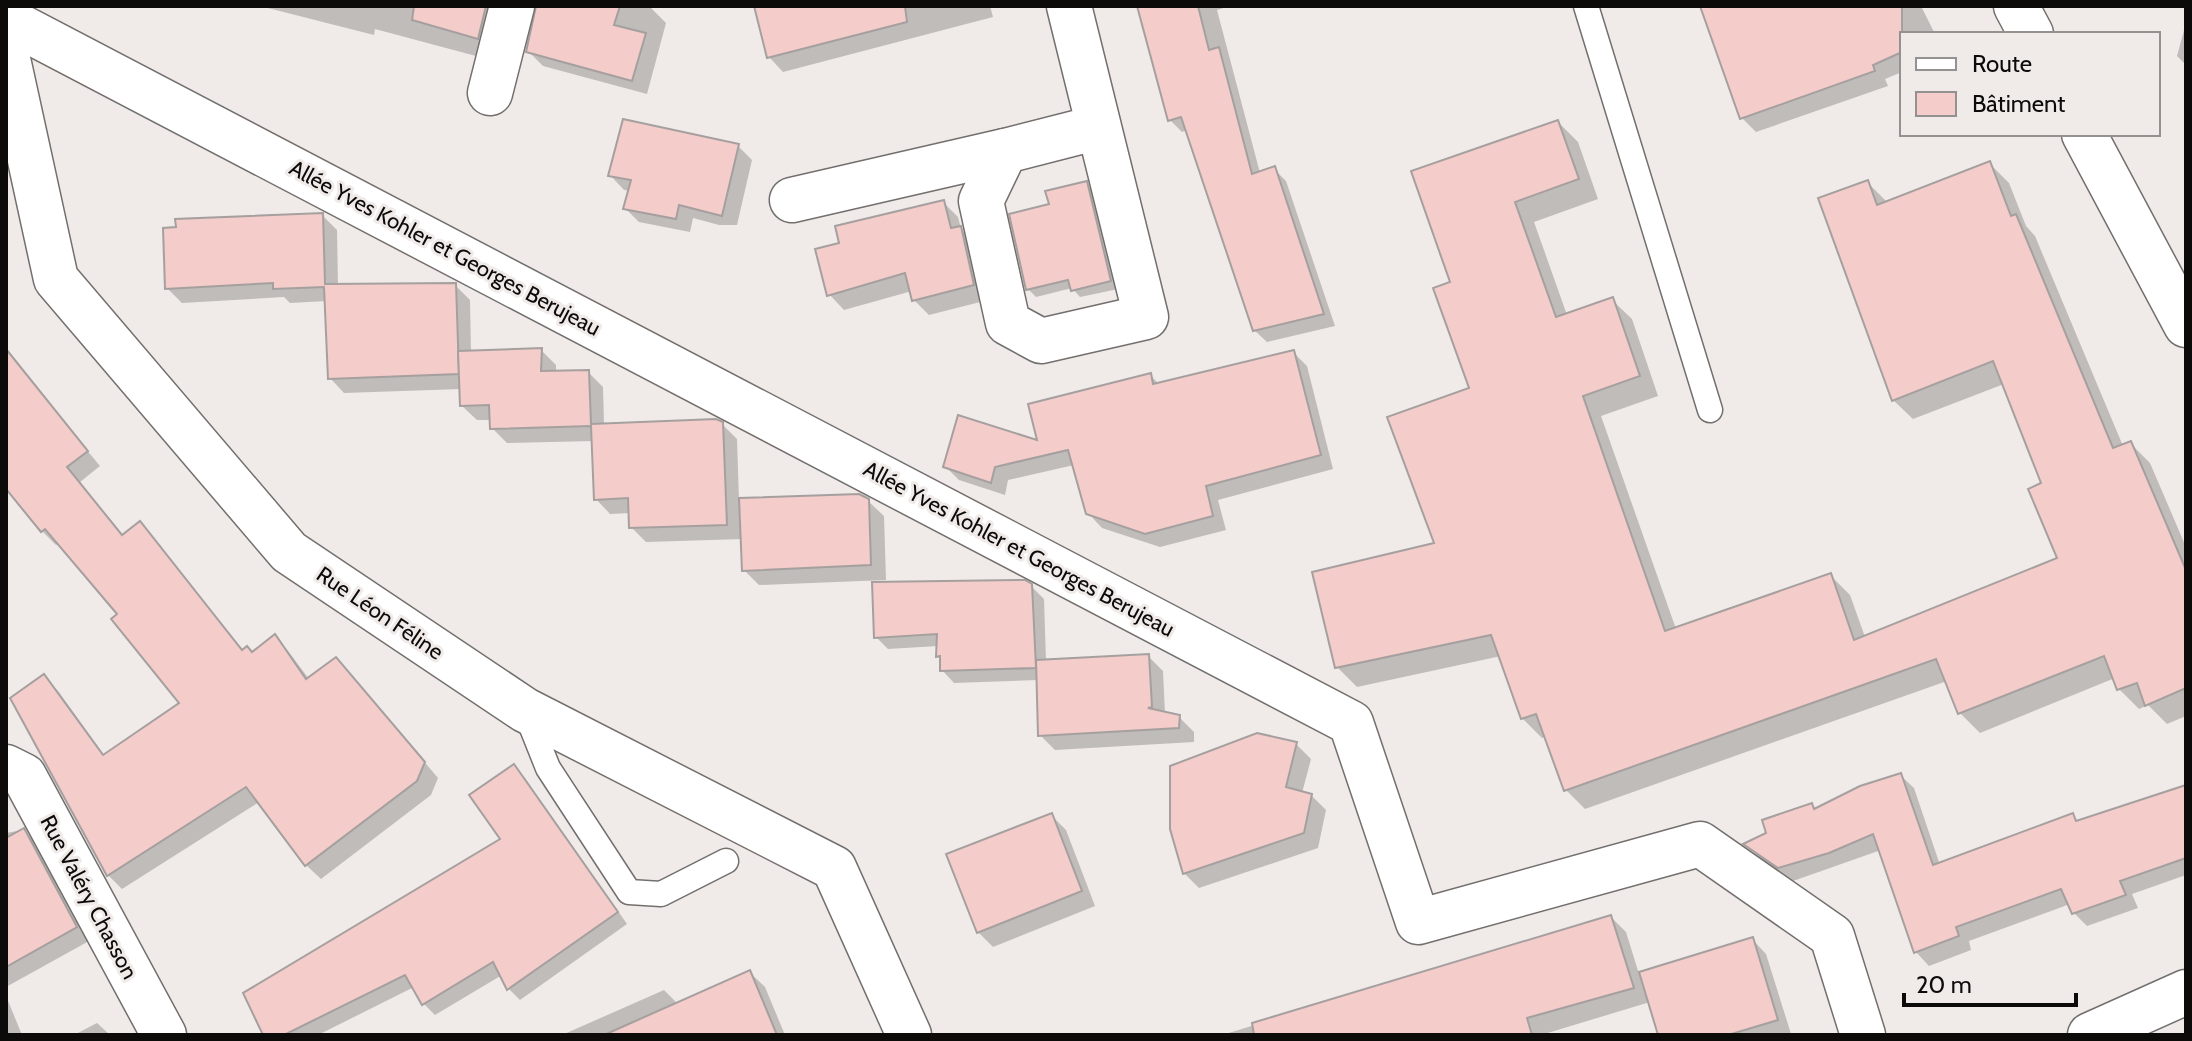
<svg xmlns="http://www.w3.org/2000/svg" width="2192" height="1041" font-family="Cabin,sans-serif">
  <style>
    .shadow { fill: #0003 }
    .building { fill: #f4ccc9; stroke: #a5a09f; stroke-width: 2 }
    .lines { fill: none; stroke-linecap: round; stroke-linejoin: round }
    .lane-casing { stroke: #736f6d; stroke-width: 27 }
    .street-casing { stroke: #736f6d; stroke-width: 47 }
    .secondary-casing { stroke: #736f6d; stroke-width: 47 }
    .lane { stroke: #fff; stroke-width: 24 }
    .street { stroke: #fff; stroke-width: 44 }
    .secondary { stroke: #fff; stroke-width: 44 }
    .labels { text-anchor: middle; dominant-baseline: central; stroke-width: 6; stroke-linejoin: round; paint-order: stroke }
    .street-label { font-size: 22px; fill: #0d0b0a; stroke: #f0ebe9 }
  </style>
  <rect width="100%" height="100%" fill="#f0ebe9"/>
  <!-- shadow -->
  <g class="shadow">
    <polygon points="260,6 507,6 491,60 375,29 374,35"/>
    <polygon points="538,6 644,6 651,8 666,23 647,94 543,66 528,51"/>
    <polygon points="756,6 990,6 993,17 783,72 769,57"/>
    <polygon points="1139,6 1230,6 1217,10 1260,173 1274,169 1286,181 1335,326 1267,342 1254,330 1187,130 1182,132 1170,120"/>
    <polygon points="1703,6 1921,6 1935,34 1902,34 1902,72 1885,79 1888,86 1756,132 1742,118"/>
    <polygon points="2186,23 2186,65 2177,56"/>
    <polygon points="1558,122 1578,142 1598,199 1534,222 1567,315 1612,300 1632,319 1658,396 1601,416 1676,629 1830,575 1850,595 1865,637 2059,559 2043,484 2004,384 1913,419 1893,400 1867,182 1888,203 1989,163 2009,183 2026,226 2035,236 2123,446 2130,443 2150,463 2186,547 2186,716 2167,724 2148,705 2139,709 2119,689 2115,678 1980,733 1960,713 1947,681 1585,809 1566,790 1546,737 1542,738 1522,718 1501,656 1357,687 1337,667 1437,544 1471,389 1452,283"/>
    <polygon points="738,146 752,160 737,225 719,225 693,218 690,232 639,222 625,208 630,191 624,190 610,175"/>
    <polygon points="1086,183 1094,191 1118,289 1080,297 1072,288 1036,297 1028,289 1051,205"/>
    <polygon points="943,202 958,217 961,229 975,243 988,300 929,315 914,300 912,291 844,310 829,294 842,244"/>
    <polygon points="322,215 337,230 338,286 455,285 470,300 471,352 541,350 556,365 556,373 588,372 603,387 604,425 722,424 737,439 739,500 868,501 884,516 886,580 759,585 744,570 743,539 646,542 631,527 631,513 610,514 596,499 594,441 507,443 492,428 491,420 477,420 462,406 461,389 344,393 330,378 327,301 290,303 284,297 182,303 167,288"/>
    <polygon points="1293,352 1307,366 1333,469 1218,500 1226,530 1160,547 1102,528 1088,513 1074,465 1008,480 1005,495 959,480 945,466 1040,443 1150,375 1159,384"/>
    <polygon points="22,372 100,466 80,482 124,537 140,524 244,651 252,654 274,637 288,651 309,679 350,674 438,778 431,795 321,879 306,865 259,802 122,889 108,875 13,699 44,677 58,691 105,756 182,704 119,614 59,543 56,545 42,531 6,486 6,384"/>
    <polygon points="1031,586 1044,599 1046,661 1148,656 1163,671 1165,714 1179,717 1194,732 1194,742 1055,750 1040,735 1038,680 954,683 942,670 938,646 888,649 876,637"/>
    <polygon points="1296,744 1311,759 1302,793 1311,795 1326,810 1318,848 1199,888 1184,873"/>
    <polygon points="513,767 525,778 627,924 520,1000 509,989 502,975 435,1015 424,1004 414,987 318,1035 265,1035 503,839"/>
    <polygon points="1900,775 1914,788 1940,865 2073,816 2080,822 2186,787 2186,875 2132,894 2138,908 2087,926 2074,913 2070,904 1969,941 1971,950 1929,966 1916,952 1881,850 1793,881 1759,857 1747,844 1768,834 1812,805 1816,810"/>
    <polygon points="1051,815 1066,830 1095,906 993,947 978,932"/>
    <polygon points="23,830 36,843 89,941 6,987 6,833"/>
    <polygon points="1611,917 1626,932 1639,974 1752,939 1766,954 1791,1034 1660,1035 1650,1002 1541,1035 1222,1035"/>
    <polygon points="749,972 765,987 785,1035 562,1035 664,990 678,1004"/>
    <polygon points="6,996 22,1035 6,1035"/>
    <polygon points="97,1023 110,1035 74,1035"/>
  </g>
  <!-- building -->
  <g class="building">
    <polygon points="414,6 486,6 478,39 412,20"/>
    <polygon points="536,6 620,6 614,25 646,33 632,81 526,52"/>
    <polygon points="754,6 905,6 907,22 767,58"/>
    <polygon points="1137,6 1198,6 1209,50 1219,47 1252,174 1275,166 1324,314 1253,331 1181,117 1168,121"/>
    <polygon points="1700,6 1902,6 1902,52 1873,65 1875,71 1740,119"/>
    <polygon points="623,119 739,144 722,216 679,205 676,219 623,209 631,180 608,176"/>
    <polygon points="1558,120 1579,179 1515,202 1556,317 1613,297 1640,376 1583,396 1665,631 1831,573 1854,640 2057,558 2028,489 2041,483 1993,361 1892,401 1818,198 1868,180 1877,205 1990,161 2011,216 2016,214 2113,448 2131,441 2186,570 2186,688 2145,706 2137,683 2117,690 2104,656 1958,714 1936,659 1564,791 1536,714 1521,719 1491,635 1335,668 1312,572 1434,543 1387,417 1469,388 1433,288 1450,282 1411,171"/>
    <polygon points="1087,181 1111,281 1071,291 1068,280 1026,290 1009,214 1049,204 1045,191"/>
    <polygon points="944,200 951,228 961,226 974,285 912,301 905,273 827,296 815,249 839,243 835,226"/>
    <polygon points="323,213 325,284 456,283 459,374 328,379 324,287 273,289 273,283 165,289 163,228 176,227 175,219"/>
    <polygon points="542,348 541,371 589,370 591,424 716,419 723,422 727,525 629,528 628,498 594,500 591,426 490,429 489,405 460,406 458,351"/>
    <polygon points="6,349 88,451 67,467 122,535 140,521 242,650 247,646 252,652 275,634 306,679 336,657 425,762 417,781 305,866 246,787 107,876 10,698 44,674 103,755 179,703 111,619 117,614 45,529 41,532 6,489"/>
    <polygon points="1294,350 1321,455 1206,486 1213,516 1145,534 1086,514 1068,450 995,467 991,483 943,467 958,415 1037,440 1028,404 1151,373 1153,384"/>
    <polygon points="859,494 869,499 871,565 742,571 739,498"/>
    <polygon points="1025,580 1032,584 1036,668 940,671 940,656 936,657 937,634 874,638 872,582"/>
    <polygon points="1149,654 1152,707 1148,708 1180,715 1179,728 1038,736 1036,660"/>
    <polygon points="1257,733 1297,742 1286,787 1312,794 1304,833 1183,874 1170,829 1170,766"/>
    <polygon points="514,764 618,912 507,990 493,962 422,1005 405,975 284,1035 263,1035 243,993 500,839 469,795"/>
    <polygon points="1901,773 1933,865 2073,813 2076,821 2186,785 2186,858 2120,881 2126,895 2072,914 2061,889 1956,927 1959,936 1914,953 1873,834 1829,853 1778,868 1743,844 1766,833 1762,820 1812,803 1814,809 1860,786"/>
    <polygon points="1052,813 1082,891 977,933 946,854"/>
    <polygon points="24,828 77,927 6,967 6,838"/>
    <polygon points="1611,915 1634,988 1527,1018 1532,1035 1254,1035 1252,1023"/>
    <polygon points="1753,937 1778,1020 1728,1035 1658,1035 1639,972"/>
    <polygon points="750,970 777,1035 604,1035"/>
  </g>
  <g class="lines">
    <!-- lane casing -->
    <g class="lane-casing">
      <g id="lane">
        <polyline points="1586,6 1710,410"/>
        <polyline points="526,713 548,768 629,892 661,894 726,861"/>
      </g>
    </g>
    <!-- street casing -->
    <g class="street-casing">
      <g id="street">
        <polyline points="1069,6 1146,317 1041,341 1008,323 981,201 1005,151 1099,127"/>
        <polyline points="6,19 1351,723 1418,922 1700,844 1832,936 1863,1035"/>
        <polyline points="6,50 56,279 289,552 525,710 834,868 909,1035"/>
        <polyline points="490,93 512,6"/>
        <polyline points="792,200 1005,151"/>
        <polyline points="6,767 24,776 164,1035"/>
        <polyline points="2090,1035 2186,992"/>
      </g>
    </g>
    <!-- secondary casing -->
    <g class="secondary-casing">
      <g id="secondary">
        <polyline points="2016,6 2031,34"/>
        <polyline points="2084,134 2186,325"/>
      </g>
    </g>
    <!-- lane -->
    <use href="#lane" class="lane"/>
    <!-- street -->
    <use href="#street" class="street"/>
    <!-- secondary -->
    <use href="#secondary" class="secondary"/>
  </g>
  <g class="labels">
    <!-- street labels -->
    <g class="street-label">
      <text transform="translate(445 248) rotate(28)">Allée Yves Kohler et Georges Berujeau</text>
      <text transform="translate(1019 549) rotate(28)">Allée Yves Kohler et Georges Berujeau</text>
      <text transform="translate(380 613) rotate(34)">Rue Léon Féline</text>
      <text transform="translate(89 897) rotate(62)">Rue Valéry Chasson</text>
    </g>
  </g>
  <!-- border -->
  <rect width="2192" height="1041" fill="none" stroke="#0d0b0a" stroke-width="16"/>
  <!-- legend -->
  <rect x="1900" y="32" width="260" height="104" fill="#f0ebe9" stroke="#959190" stroke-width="2"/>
  <rect x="1916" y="58" width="40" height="12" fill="#ffffff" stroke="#959190" stroke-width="2"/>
  <text x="1972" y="72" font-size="24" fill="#0d0b0a">Route</text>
  <rect x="1916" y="92" width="40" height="24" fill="#f4ccc9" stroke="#959190" stroke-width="2"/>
  <text x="1972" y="112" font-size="24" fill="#0d0b0a">Bâtiment</text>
  <!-- scale -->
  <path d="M1904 993v12h172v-12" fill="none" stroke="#0d0b0a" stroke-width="4"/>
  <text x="1916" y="993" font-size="24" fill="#0d0b0a" stroke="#f0ebe9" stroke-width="6" paint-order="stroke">20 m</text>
</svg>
